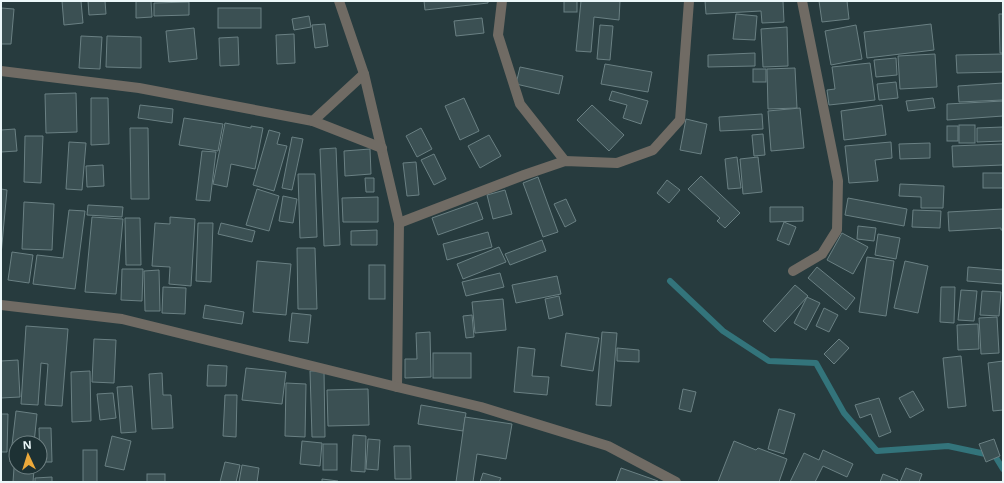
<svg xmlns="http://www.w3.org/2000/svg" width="1004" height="483" font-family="'Open Sans',sans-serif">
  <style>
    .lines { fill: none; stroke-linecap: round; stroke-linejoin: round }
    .stream { stroke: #33747b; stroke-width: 6 }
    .building { fill: #3b5053; stroke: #6a8083 }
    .minor { stroke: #706b64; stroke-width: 10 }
  </style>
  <rect width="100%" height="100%" fill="#273b3e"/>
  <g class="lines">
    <!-- stream -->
    <polyline class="stream" points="670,281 723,331 769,361 816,363 844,413 877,451 948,446 995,456 1003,469"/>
  </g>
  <!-- building -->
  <g class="building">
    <polygon points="62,1 81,1 83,23 64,25"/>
    <polygon points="88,1 105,1 106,14 89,15"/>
    <polygon points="136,1 151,1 152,17 136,18"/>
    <polygon points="424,1 488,1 488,3 425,10"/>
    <rect x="564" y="1" width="13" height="11"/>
    <polygon points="581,1 620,1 619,20 594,17 591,52 576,51"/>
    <polygon points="705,1 783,1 784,22 762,23 761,11 706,14"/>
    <polygon points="819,1 847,1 849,19 822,22"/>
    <polygon points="189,2 189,15 154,16 154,3"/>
    <polygon points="1,8 14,9 11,44 1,44"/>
    <rect x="218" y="8" width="43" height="20"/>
    <polygon points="736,14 757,16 755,40 733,39"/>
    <polygon points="999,14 1003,14 1003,53 1000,53"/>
    <polygon points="309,16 311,27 294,30 292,19"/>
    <polygon points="482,18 484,33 456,36 454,21"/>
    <polygon points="325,24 328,46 315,48 312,25"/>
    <polygon points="931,24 934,50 867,58 864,32"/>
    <polygon points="600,25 613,26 610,60 597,59"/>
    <polygon points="856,25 862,59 831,65 825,31"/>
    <polygon points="787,27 788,66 763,67 761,29"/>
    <polygon points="194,28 197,59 169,62 166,31"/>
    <polygon points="294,34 295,63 277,64 276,35"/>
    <polygon points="81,36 102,37 100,69 79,68"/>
    <polygon points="107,36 141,37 141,68 106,67"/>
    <polygon points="238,37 239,65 220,66 219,38"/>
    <polygon points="755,53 755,66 708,67 708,55"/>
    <polygon points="935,54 937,87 900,89 898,56"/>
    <polygon points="1003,54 1003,72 957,73 956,55"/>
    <polygon points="896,58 897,75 876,77 874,60"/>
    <polygon points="870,63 875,100 829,105 827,90 835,89 832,67"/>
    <polygon points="605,64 652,72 648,92 601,84"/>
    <polygon points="520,67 563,76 559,94 516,84"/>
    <polygon points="795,68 797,108 768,109 767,69"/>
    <rect x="753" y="69" width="13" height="13"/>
    <polygon points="896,82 898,98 879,100 877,84"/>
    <polygon points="1003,83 1003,100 959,102 958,86"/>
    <polygon points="612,91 648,101 641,124 623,118 627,105 609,100"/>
    <polygon points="76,93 77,132 46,133 45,94"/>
    <polygon points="91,98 108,98 109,144 91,145"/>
    <polygon points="464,98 479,131 460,140 445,106"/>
    <polygon points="933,98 935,108 908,111 906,101"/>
    <polygon points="1003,101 1003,116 947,120 947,104"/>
    <polygon points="140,105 173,109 172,123 138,118"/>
    <polygon points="592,105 624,135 609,151 577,120"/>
    <polygon points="882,105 886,135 844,140 841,111"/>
    <polygon points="800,108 804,148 771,151 768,111"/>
    <polygon points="762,114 763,129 720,131 719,117"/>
    <polygon points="184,118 223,124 218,151 179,145"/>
    <polygon points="686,119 707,124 701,154 680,150"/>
    <polygon points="225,123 251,128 251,126 263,128 255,169 231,164 227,187 213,184"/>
    <rect x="959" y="125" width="16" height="18"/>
    <rect x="947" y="126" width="11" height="15"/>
    <polygon points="1003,127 1003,141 977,142 977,128"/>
    <polygon points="130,128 148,128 149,199 131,199"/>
    <polygon points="421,128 432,149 417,157 406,136"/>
    <polygon points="15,129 17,151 1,152 1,130"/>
    <polygon points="269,130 280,133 277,144 287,146 274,191 253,185"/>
    <polygon points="763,134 765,155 754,156 752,135"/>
    <polygon points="489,135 501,156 480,168 468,146"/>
    <polygon points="25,136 43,136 41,183 24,182"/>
    <polygon points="292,137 303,139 292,190 282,188"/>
    <polygon points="69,142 86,143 82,190 66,189"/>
    <polygon points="891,142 892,158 875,160 878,181 849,183 845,146"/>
    <polygon points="930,143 930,158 900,159 899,144"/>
    <polygon points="1003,144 1003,165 953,167 952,146"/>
    <polygon points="336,148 340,245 324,246 320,149"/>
    <polygon points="370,149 371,174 345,176 344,151"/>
    <polygon points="202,151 216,152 210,201 196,200"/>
    <polygon points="434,154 446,179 434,185 421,160"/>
    <polygon points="737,157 741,188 728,189 725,159"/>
    <polygon points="758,157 762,192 743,194 740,159"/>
    <polygon points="416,162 419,195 407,196 403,163"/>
    <polygon points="103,165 104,186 87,187 86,166"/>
    <rect x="983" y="173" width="20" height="15"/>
    <polygon points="298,174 315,174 317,237 300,238"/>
    <polygon points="701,176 740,213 725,228 717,221 720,218 688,189"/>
    <polygon points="538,177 558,232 543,237 523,183"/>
    <polygon points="365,178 374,178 374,192 366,192"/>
    <polygon points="667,180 680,190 669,203 657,193"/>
    <polygon points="900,184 944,186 943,208 921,208 921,197 899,196"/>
    <polygon points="1,189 7,190 1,255"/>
    <polygon points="257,189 279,196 269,231 246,225"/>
    <polygon points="505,190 512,214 493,219 487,195"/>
    <polygon points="283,196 297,199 293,223 279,221"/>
    <polygon points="378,197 378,222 343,222 342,198"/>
    <polygon points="848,198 907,209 904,226 845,215"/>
    <polygon points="566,199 576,221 565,227 554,204"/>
    <polygon points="24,202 54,204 52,250 22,249"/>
    <polygon points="477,202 483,219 438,235 432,218"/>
    <polygon points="88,205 123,207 122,217 87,215"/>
    <polygon points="770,207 803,207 803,221 770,222"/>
    <polygon points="1003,209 1003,230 1001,230 1001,228 949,231 948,212"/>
    <polygon points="69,210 85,211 75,289 33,284 37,255 63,258"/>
    <polygon points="913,210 941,211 940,228 912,227"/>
    <polygon points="92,217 123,219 116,294 85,292"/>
    <polygon points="170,217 195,219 191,286 169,284 170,267 152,266 155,223 170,224"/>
    <polygon points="125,218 140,218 141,265 126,265"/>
    <polygon points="784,222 796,227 789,245 777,240"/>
    <polygon points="198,223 213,223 211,282 196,281"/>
    <polygon points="221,223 255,231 252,242 218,234"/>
    <polygon points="858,226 876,228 874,241 857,239"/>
    <polygon points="377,230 377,245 351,245 351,231"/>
    <polygon points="488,232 492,247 447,260 443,244"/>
    <polygon points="842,233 868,247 853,274 827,260"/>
    <polygon points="878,234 900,238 896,259 875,255"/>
    <polygon points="542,240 546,251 510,265 505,254"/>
    <polygon points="499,247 506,262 463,279 457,264"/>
    <polygon points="297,248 315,248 317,309 298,309"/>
    <polygon points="12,252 33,255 29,283 8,280"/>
    <polygon points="867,257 894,261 886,316 859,312"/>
    <polygon points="257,261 291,264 286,315 253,312"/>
    <polygon points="905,261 928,266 918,313 894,308"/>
    <rect x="369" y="265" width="16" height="34"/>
    <polygon points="817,267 855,298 846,310 808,278"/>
    <polygon points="968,267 1003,270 1003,284 967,281"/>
    <polygon points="122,269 143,269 142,301 121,300"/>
    <polygon points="159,270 160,311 145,311 144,271"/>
    <polygon points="500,273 504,287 466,296 462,282"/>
    <polygon points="557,276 561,294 516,303 512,285"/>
    <polygon points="795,285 808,296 775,332 763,321"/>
    <polygon points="163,287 186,288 185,314 162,313"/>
    <polygon points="941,287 955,287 954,323 940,322"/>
    <polygon points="961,290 977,291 974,321 958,320"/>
    <polygon points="982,291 1001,292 999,316 980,315"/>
    <polygon points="559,296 563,315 549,319 545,299"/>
    <polygon points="807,297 820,303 806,330 794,323"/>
    <polygon points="503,299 506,330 475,333 472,302"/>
    <polygon points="205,305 244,312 242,324 203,318"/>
    <polygon points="824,308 838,315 829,332 816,326"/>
    <polygon points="292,313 311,315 308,343 289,341"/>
    <polygon points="472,315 474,337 466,338 463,316"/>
    <polygon points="997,317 999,353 981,354 979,318"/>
    <polygon points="978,324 979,349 958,350 957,325"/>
    <polygon points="26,326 68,329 62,406 45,405 48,364 41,363 38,405 21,404"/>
    <polygon points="430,332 431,377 405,378 405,359 417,359 416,333"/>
    <polygon points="602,332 617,333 611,406 596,405"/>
    <polygon points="566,333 599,338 593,371 561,366"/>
    <polygon points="94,339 116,340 114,383 92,382"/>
    <polygon points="839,339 849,348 834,364 824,354"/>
    <polygon points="518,347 535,349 532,376 549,377 547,395 514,392"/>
    <polygon points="617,348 639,350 639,362 617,361"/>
    <rect x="433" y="353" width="38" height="25"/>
    <polygon points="961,356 966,406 948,408 943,358"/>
    <polygon points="18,360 20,397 1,398 1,361"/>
    <polygon points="1003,361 1003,410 993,411 988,363"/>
    <polygon points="208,365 227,366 226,386 207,386"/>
    <polygon points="246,368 286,372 282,404 242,400"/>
    <polygon points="90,371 91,421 72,422 71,372"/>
    <polygon points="310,371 324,371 325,437 312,437"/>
    <polygon points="162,373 163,395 171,395 173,428 152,429 149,374"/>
    <polygon points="286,383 306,384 305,437 285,436"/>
    <polygon points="132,386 136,432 121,433 117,387"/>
    <polygon points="368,389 369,425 328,426 327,390"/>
    <polygon points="683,389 696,392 691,412 679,409"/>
    <polygon points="913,391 924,410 910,418 899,398"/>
    <polygon points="113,393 116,418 100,420 97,394"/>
    <polygon points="225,395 237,395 236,437 223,436"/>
    <polygon points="879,398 891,432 879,437 871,414 860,418 855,405"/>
    <polygon points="421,405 466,413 463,431 418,424"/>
    <polygon points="779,409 795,414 784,454 768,449"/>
    <polygon points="16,411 37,414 34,443 16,443 16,463 10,462"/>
    <polygon points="1,414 8,414 7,452 1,452"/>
    <polygon points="465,417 512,424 506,459 477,454 473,482 456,482"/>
    <polygon points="39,428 51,428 52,462 40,462"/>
    <polygon points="353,435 366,436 365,472 351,471"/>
    <polygon points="112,436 131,441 124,470 105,466"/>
    <polygon points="368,439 380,440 378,470 366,469"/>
    <polygon points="994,439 1000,456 986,462 979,444"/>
    <polygon points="302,441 322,443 320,466 300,464"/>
    <polygon points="734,441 756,450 758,448 787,459 779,482 718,482"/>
    <rect x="323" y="444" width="14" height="26"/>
    <polygon points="394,446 410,446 411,479 395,479"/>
    <rect x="83" y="450" width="14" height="32"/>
    <polygon points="823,450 853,464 847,477 823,466 815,482 790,482 804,453 819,460"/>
    <polygon points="225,462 240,465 236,482 220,482"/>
    <polygon points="242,465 259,468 257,482 239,482"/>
    <polygon points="14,468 34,470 33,482 13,482"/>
    <polygon points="621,468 658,481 658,482 616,482"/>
    <polygon points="906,468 922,474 919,482 900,482"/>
    <polygon points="483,473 501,478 499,482 480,482"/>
    <rect x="147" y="474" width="18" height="8"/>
    <polygon points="883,474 898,480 897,482 880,482"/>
    <polygon points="52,477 52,482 35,482 35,478"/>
    <polygon points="322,479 338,481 338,482 322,482"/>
  </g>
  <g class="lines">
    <!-- minor -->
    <g class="minor">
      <polyline points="339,1 364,74 399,223 397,387"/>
      <polyline points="502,1 498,35 520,104 565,161"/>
      <polyline points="1,71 139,88 313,121 382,148"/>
      <polyline points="313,121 364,74"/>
      <polyline points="399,223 524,175 565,161 617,163 653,150 680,120 689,1"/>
      <polyline points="793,271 822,254 837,230 838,181 802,1"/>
      <polyline points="1,305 122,319 397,387 481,407 608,446 676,482"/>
    </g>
  </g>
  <!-- border -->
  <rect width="1004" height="483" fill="none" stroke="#ebf7f9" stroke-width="4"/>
  <!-- north arrow -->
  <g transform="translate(28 455) rotate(356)"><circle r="19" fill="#1d3134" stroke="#6f8083"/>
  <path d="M0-3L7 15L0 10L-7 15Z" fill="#eca93a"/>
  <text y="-6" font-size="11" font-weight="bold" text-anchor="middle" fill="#ebf7f9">N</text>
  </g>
</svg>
